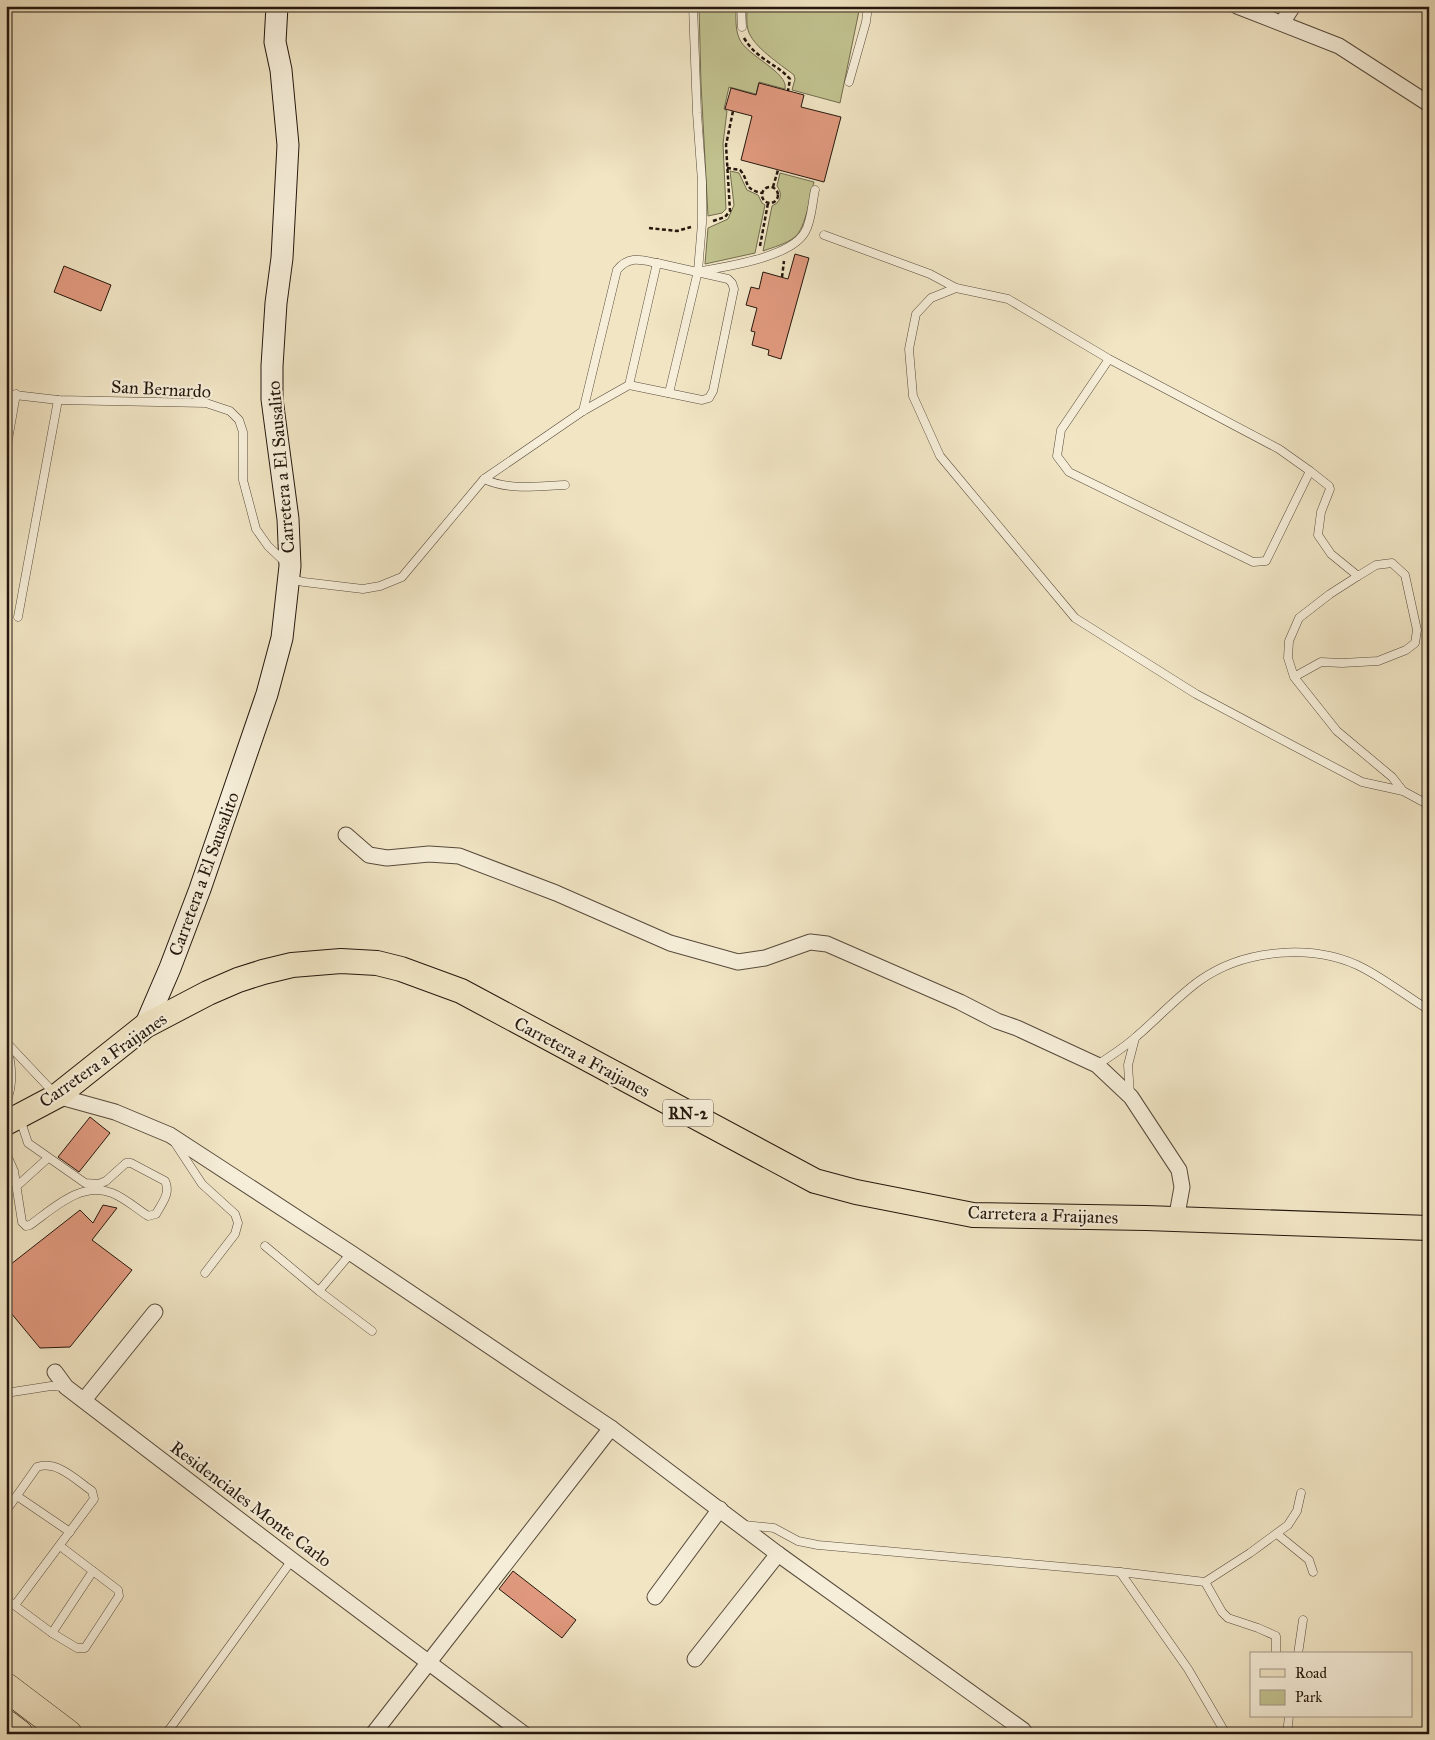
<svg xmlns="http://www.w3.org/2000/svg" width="1435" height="1740" font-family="'IM FELL Great Primer',serif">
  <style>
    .green { fill: #c1c28f; stroke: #726c4e }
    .building { fill: #e0997e; stroke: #24170d }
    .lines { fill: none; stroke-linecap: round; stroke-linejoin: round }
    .lane-casing { stroke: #574a3b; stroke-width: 9 }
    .street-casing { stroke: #574a3b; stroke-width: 17 }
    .secondary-casing { stroke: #24170d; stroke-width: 23 }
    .primary-casing { stroke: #24170d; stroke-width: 26 }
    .highway-casing { stroke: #24170d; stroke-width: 29 }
    .path { stroke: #24170d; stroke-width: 2.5; stroke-dasharray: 4 2.5; stroke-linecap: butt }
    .lane { stroke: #f6eed9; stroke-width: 8 }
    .street { stroke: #f6eed9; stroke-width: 15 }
    .secondary { stroke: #f6eed9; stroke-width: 21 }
    .primary { stroke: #f1e5c4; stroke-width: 24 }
    .highway { stroke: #f1e5c4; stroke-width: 28 }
    .labels { text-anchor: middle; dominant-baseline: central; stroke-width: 4.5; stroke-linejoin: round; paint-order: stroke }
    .shield { fill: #f6eed9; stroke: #63584a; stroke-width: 1 }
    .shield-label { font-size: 16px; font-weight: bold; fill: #24170d }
    .street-label { font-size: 18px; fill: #24170d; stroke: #f6eed9 }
  </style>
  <rect width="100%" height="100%" fill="#f1e5c4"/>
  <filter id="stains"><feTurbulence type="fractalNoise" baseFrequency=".004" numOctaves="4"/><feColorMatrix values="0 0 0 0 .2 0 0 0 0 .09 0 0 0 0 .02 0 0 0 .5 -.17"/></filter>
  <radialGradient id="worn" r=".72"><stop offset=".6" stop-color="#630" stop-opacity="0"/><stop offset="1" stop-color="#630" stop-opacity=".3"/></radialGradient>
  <!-- green -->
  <g class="green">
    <path d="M 699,6 L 736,6 C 736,16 735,28 739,38 C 746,56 789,72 785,89 L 759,82 L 756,94 L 729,87 L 724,109 L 727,111 L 723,144 L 726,209 L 722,213 L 708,216 L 701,84 Z"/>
    <path d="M 747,6 L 860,6 L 840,103 L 792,90 L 795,79 L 794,75 C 780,64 753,47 748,30 C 746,23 747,14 747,6 Z"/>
    <polygon points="730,171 739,173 747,190 758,195 762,203 765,205 755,253 705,264 708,228 728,219 734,205"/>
    <path d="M 780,173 L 814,182 C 810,196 806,227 795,237 C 786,244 774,247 763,251 L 772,206 L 777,203 C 782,197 781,192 777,186 Z"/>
  </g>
  <!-- building -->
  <g class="building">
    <polygon points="759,83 804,95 801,107 841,117 824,182 741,160 752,116 725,109 731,88 756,95"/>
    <polygon points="795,254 809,258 781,359 768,355 769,350 752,345 755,332 751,331 757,308 746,305 751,287 759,289 763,272 788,279"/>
    <polygon points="64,266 111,285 101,311 54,292"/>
    <polygon points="90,1117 110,1133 79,1172 58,1157"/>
    <polygon points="103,1205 117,1208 92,1240 132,1270 70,1347 40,1348 6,1307 6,1268 80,1210 93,1223"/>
    <polygon points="513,1571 576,1620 562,1638 499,1589"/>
  </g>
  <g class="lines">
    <!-- lane casing -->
    <g class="lane-casing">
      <g id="lane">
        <polyline points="741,6 742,27"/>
        <polyline points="849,82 866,22 868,6"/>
        <polyline points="824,235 930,274 956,288 1008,299 1109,359 1279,449 1310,471 1266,561 1253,562 1069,472 1057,456 1061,430 1109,359"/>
        <path d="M 702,271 C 729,266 791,257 805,232 C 812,220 812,203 815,190"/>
        <polyline points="956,288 931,298 916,314 909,349 913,396 940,456 1075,618 1196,694 1290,744 1362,782 1403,791 1429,805"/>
        <polyline points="669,393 698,271 702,223 702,182 697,113 693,6"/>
        <polyline points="6,394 58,400 206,403 230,411 239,420 243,432 243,480 256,529 268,546 286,563"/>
        <path d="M 583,411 L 617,270 C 629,255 641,260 657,263"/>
        <polyline points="6,451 16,394"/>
        <polyline points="1310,471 1329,486 1330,489 1321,512 1318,535 1331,554 1358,576"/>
        <path d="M 484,479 C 509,491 539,486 565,485"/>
        <polyline points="289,579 304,582 363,589 380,586 402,577 484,479 583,411 629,385 702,400 709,398 713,391 734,289 732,283 728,279 657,263 629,385"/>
        <polyline points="18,617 58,400"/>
        <polyline points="1294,677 1321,662 1342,663 1378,661 1406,650 1415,643 1417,630 1405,575 1392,563 1376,565 1358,576 1330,594 1299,618 1289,641 1288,658 1294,677 1337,731 1392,777 1403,791"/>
        <polyline points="6,1042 55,1094"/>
        <path d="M 6,1045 C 12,1063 14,1085 6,1102"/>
        <path d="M 1097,1065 C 1111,1056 1125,1047 1137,1036 C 1158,1018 1177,997 1199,981 C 1245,948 1316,943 1365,969 C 1387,981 1408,997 1429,1010"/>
        <polyline points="1130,1095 1128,1065 1135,1038"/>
        <polyline points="175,1143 202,1184 235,1214 238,1223 235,1234 205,1273"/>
        <path d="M 6,1153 L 14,1171 L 22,1222 L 26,1226 L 30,1225 C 54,1208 81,1181 112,1193 C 125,1198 137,1209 148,1216 L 156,1214 C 162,1203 171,1193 165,1181 L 131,1163 L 126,1163 L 106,1181 L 99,1184 L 85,1183 L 28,1143 L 23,1128 L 21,1118"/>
        <polyline points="17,1186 48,1158"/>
        <polyline points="265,1246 319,1291 372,1331"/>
        <polyline points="319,1291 351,1253"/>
        <polyline points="6,1393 51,1386 64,1387"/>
        <polyline points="17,1496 70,1532"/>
        <path d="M 6,1511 L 37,1467 C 57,1460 76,1480 92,1491 L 94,1499 L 15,1605"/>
        <polyline points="744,1525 774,1528 798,1541 818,1545 1120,1572 1205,1582 1222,1612 1228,1618 1258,1628 1276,1636 1276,1654"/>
        <polyline points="1277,1534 1309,1560 1313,1572"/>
        <polyline points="1120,1572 1188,1669 1226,1734"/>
        <polyline points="1205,1582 1250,1553 1288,1525 1297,1511 1301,1493"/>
        <polyline points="6,1599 52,1633 77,1648 85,1648 119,1596 118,1590 60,1546"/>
        <polyline points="52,1633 93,1571"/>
        <polyline points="1298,1654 1303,1620"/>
        <polyline points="166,1734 292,1560"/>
        <polyline points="1287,1734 1289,1716"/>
      </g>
    </g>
    <!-- street casing -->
    <g class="street-casing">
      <g id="street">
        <polyline points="1237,6 1339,46 1429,104"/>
        <polyline points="1282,23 1293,6"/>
        <polyline points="346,835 369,855 387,858 429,854 459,856 556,893 670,943 738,962 765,958 810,942 827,944 960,1002 997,1021 1017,1028 1097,1065 1131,1097 1179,1170 1182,1187 1176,1220"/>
        <polyline points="57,1096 115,1112 170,1135 351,1253 611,1428 778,1554 1023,1730 1026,1734"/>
        <polyline points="55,1372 66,1387 292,1560 524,1734"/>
        <polyline points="84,1400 155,1312"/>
        <polyline points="655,1597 720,1509"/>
        <polyline points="695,1659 778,1554"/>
        <polyline points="373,1734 611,1428"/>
      </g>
    </g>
    <!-- secondary casing -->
    <g class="secondary-casing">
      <polyline id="secondary" points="145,1026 170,968 200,889 267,694 282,638 290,566 288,519 272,399 272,366 276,303 282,258 288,145 281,70 275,42 277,6"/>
    </g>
    <!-- primary casing -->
    <g class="primary-casing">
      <polyline id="primary" points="6,1123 57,1096 145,1026 208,993 238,980 263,972 292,965 341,961 377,963 401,969 461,991 815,1181 856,1192 973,1215 1146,1218 1429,1228"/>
    </g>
    <!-- highway casing -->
    <g class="highway-casing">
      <g id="highway">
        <polyline points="6,1687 68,1734"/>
        <polyline points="6,1724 19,1734"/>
      </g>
    </g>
    <!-- path -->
    <g class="path">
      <path d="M 744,38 C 757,60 776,63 790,79 L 788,91"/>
      <path d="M 727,168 L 740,170 C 750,181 742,189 762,193"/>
      <circle cx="770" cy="195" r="8"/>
      <polyline points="773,187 778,170"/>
      <polyline points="713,221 725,217 730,211 726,145 733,111"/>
      <polyline points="649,228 677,231 691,227"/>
      <polyline points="760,246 768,203"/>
      <polyline points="782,277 784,261"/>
    </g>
    <!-- lane -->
    <use href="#lane" class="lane"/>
    <!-- street -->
    <use href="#street" class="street"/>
    <!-- secondary -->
    <use href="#secondary" class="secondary"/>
    <!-- primary -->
    <use href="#primary" class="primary"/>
    <!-- highway -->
    <use href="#highway" class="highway"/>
  </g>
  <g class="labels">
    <!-- shield labels -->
    <rect class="shield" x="663" y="1099.5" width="50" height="27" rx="4"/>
    <g class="shield-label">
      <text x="688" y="1113">RN-2</text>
    </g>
    <!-- street labels -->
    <g class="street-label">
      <text transform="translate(161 389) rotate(3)">San Bernardo</text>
      <text transform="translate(281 467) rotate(-95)">Carretera a El Sausalito</text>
      <text transform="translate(204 874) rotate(-70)">Carretera a El Sausalito</text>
      <text transform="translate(582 1057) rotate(28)">Carretera a Fraijanes</text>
      <text transform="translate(103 1060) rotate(-35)">Carretera a Fraijanes</text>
      <text transform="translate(1043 1215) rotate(2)">Carretera a Fraijanes</text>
      <text transform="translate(251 1504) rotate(37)">Residenciales Monte Carlo</text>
    </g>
  </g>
  <!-- margin -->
  <rect width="1435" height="1740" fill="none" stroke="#f1e5c4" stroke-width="25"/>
  <rect x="8" y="8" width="1420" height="1725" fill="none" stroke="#24170d" stroke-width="2.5"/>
  <rect x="12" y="12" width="1410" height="1715" fill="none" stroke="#24170d"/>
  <!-- legend -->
  <rect x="1250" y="1652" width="162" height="65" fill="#f6eed9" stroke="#a29887"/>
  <rect x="1260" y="1669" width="25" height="8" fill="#f1e5c4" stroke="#a29887"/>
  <text x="1295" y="1678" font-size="15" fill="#24170d">Road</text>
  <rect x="1260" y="1690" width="25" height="15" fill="#c1c28f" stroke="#a29887"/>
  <text x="1295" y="1702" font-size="15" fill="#24170d">Park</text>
  <rect width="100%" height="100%" filter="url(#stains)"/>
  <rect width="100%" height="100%" fill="url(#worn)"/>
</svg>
